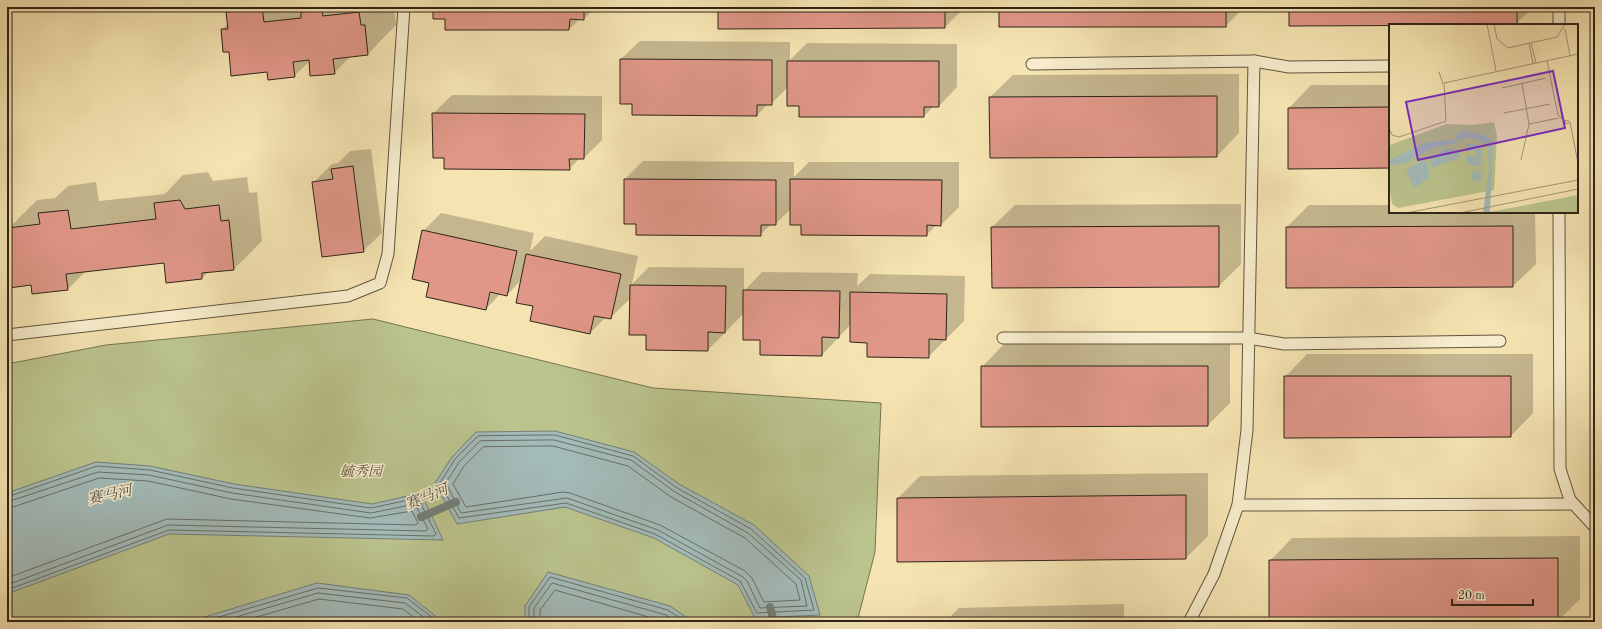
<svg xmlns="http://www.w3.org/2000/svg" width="1602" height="629" font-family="'Old Standard TT','Noto Serif SC',serif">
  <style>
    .green { fill: #bbc48d; stroke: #747452 }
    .water { fill: #a3bbb9; stroke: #747f79 }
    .shadow { fill: #0003 }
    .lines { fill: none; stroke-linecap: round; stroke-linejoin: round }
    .shore { stroke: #687068; stroke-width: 1 }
    .stream { stroke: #747f79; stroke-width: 8 }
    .building { fill: #e09788; stroke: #2e2418 }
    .lane-casing { stroke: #60543e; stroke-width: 13 }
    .lane { stroke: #f8edcd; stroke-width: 11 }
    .labels { text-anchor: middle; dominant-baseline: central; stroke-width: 3; stroke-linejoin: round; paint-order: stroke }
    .park-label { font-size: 14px; font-style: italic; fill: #58543b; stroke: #f8edcd }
    .water-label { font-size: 15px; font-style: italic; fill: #515148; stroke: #f8edcd }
    .inset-road { fill: none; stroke: #a59774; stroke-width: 1 }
    .view { fill: #7b2cbf; fill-opacity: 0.15; stroke: #7b2cbf; stroke-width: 2 }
    .inset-edge { fill: none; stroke: #2e2418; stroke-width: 2 }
  </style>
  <rect width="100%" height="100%" fill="#f5e4b2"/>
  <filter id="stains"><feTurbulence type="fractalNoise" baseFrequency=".005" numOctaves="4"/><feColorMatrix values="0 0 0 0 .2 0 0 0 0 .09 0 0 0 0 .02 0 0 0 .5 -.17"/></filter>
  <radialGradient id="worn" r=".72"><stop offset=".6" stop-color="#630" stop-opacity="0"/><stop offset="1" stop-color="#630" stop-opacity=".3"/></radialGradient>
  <!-- green -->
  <polygon class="green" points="373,319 653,388 881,403 875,552 857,622 7,622 7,364 106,345"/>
  <!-- water -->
  <g class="water">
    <polygon points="555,431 634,452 679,484 754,525 809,576 820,615 755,618 738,585 654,538 565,507 457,524 435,483 452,457 476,432"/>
    <polygon points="96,462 150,466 234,484 372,504 421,493 443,540 169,534 7,594 7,493"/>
    <polygon points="548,572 670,606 693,622 525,622 525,606"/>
    <polygon points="317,583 409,595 443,622 188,622"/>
  </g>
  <!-- shadow -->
  <g class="shadow">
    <polygon points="233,7 394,7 396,25 368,54 351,56 334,73 310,61 294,76 268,71 230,50 222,30 228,23 227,13"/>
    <polygon points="434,7 596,7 584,19 580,19 569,29 446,29 446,18"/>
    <polygon points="719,7 965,7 945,27"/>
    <polygon points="1000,7 1244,7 1226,26"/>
    <polygon points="1290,7 1534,7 1516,24"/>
    <polygon points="640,41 790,42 790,60 807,43 957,44 957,87 939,106 934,106 924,116 800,105 788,87 771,104 768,104 757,115 633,103 621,59"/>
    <polygon points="1239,74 1239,133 1217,156 990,97 1013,75"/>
    <polygon points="1311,85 1390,85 1390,167 1289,168 1289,108"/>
    <polygon points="452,95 602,96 602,140 584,158 580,158 569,169 445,157 433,114"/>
    <polygon points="371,149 382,233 363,251 314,182 332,164 338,163 350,151"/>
    <polygon points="643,161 794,162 794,177 809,162 959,162 959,207 941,225 937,225 926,235 802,224 791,209 775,224 771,224 760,235 637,223 625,179"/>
    <polygon points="208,172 213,181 247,177 249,193 257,192 262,241 234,269 208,272 202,278 164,262 86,271 67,290 32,284 7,262 7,241 10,238 9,228 37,200 55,198 68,186 96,182 99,201 165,194 183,175"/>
    <polygon points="1241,204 1241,264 1219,286 992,227 1015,205"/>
    <polygon points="1309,205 1390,205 1390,212 1535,212 1536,264 1513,286 1287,287 1287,227"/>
    <polygon points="441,213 534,233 530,251 545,236 638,256 632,284 649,267 744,268 744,291 762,272 858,273 857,286 870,274 965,276 964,321 928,357 868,342 851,324 822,355 761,339 744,313 708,350 647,334 631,298 610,318 606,317 590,333 534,305 522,279 507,295 501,293 486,309 430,282 423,231"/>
    <polygon points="1004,344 1230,344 1230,403 1208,425 982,367"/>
    <polygon points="1307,354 1533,354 1533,413 1511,436 1285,377"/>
    <polygon points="1208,473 1208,536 1186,558 898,498 920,476"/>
    <polygon points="1580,536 1580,599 1558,621 1270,622 1270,561 1292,538"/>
    <polygon points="1124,604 1124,622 945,622 959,608"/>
  </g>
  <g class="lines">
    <!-- shore -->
    <g class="shore">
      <polygon points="555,435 633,456 677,488 751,529 805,578 814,610 757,613 740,581 655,534 566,503 459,518 440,483 455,459 478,436"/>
      <polygon points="554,440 631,460 675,492 748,533 801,580 807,606 760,608 747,581 743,577 658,530 567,498 461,513 446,483 459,462 480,441"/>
      <polygon points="553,446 628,466 671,497 745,538 796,584 800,600 764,602 752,578 745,571 660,525 570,493 563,492 466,507 453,484 464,466 483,447"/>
      <polyline points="7,497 97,466 150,470 233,488 371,508 418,498 436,534 434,536 169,530 7,590"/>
      <polyline points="7,502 98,472 149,475 232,493 371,513 415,504 428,529 426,531 168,525 7,585"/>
      <polyline points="7,508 13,507 99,478 148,481 231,499 370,518 412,511 418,523 416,525 167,519 7,578"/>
      <polyline points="202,622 318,588 407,598 438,622"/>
      <polyline points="219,622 318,593 405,603 430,622"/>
      <polyline points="239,622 319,599 403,609 420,622"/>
      <polyline points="529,622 529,607 550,577 668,610 686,622"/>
      <polyline points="534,622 534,608 552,583 666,615 677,622"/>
      <polyline points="540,622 540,610 555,590 666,622"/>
    </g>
    <!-- stream -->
    <g class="stream">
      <polyline points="421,517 456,502"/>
      <polyline points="770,607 774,622"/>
    </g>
  </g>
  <!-- building -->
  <g class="building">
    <polygon points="433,7 584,7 584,20 570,19 569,30 445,30 445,19 433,19"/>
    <polygon points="718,7 945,7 945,28 718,29"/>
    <rect x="999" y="7" width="227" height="20"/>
    <polygon points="1289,7 1517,7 1517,25 1289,26"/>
    <polygon points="262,8 264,22 301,18 301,12 322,10 323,16 359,12 361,25 365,25 368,55 333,59 335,74 310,76 309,60 293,62 295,77 268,80 267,72 231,76 229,52 223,52 221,29 228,29 226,12"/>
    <polygon points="620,59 772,60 772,105 757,105 757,116 632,115 632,104 620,104"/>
    <polygon points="787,61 939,61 939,107 924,107 924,117 799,117 799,106 787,106"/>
    <polygon points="1217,96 1217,157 990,158 989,97"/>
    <polygon points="1390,107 1390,168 1288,169 1288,108"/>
    <polygon points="432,113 585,114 584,159 569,159 570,170 444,169 444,158 433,158"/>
    <polygon points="353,166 364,252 322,257 312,182 333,179 331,169"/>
    <polygon points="624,179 776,180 776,225 761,225 761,236 636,235 636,224 624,224"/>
    <polygon points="790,179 942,180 941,226 927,225 927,236 801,235 801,225 790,225"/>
    <polygon points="180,200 185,209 219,205 221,221 229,220 234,270 202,273 202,279 166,283 164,263 66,274 68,290 32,294 31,285 9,288 7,271 7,243 10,242 8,228 40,224 38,213 68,210 71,229 156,219 154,203"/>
    <polygon points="1219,226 1219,287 992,288 991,227"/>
    <polygon points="1513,226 1513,287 1286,288 1286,227"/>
    <polygon points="422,230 517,251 507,296 490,292 486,310 426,297 429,283 412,279"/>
    <polygon points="526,254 621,274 611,319 594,316 590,334 530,321 533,306 516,303"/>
    <polygon points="630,285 726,286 725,333 708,332 708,351 646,350 646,335 629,335"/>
    <polygon points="743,290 840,291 839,338 822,337 822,356 760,355 760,340 743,340"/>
    <polygon points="850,292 947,294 946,340 929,339 929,358 867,357 867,343 850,342"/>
    <polygon points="981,366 1208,366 1208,426 981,427"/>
    <polygon points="1284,376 1511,376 1511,437 1284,438"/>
    <polygon points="1186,495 1186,559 897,562 897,498"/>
    <polygon points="1558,558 1558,622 1269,622 1269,560"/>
  </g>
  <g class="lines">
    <!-- lane casing -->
    <g class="lane-casing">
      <g id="lane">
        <polyline points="1559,7 1559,25"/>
        <polyline points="1032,64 1254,61 1289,67 1390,66"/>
        <polyline points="1559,212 1560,469 1570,500 1595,527"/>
        <polyline points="7,335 348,296 380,283 388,254 404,7"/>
        <polyline points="1003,338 1248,338 1284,344 1500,341"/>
        <polyline points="1238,505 1573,504"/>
        <polyline points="1189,622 1214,574 1238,505 1247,430 1254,61"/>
      </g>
    </g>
    <!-- lane -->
    <use href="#lane" class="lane"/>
  </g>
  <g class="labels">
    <!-- park labels -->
    <g class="park-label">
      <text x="361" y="472">毓秀园</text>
    </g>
    <!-- water labels -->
    <g class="water-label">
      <text transform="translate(110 496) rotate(-12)">赛马河</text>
      <text transform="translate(427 498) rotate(-22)">赛马河</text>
    </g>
  </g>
  <!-- overview -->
  <g transform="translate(1389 24)">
    <rect width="189" height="189" fill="#f5e4b2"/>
    <path d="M 105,98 L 108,112 L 105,166 L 9,184 L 3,180 L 0,162 L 0,116 L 1,121 L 57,100 L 84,101 ZM 189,171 L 189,189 L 101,188 Z" fill="#bbc48d"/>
    <path d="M 76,107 L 96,111 L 104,118 L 98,120 L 79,113 L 69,117 L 66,114 L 69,108 ZM 65,115 L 68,119 L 43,124 L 16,140 L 0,141 L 0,136 L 35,119 ZM 78,120 L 92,121 L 92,141 L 85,143 L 77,137 L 77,132 L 89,132 L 84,126 L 78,129 ZM 104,120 L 101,189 L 94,189 L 100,145 L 99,122 ZM 57,125 L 69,126 L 73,133 L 43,144 L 40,135 ZM 34,136 L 39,139 L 40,154 L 25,164 L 17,146 ZM81.5 152a5.5 5.5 0 1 1 11 0a5.5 5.5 0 1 1-11 0Z" fill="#a3bbb9"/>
    <path class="inset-road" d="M 98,0 L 107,47M 105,0 L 108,15 L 119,24 L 168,13 L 176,0M 176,5 L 181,32M 140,19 L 144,40M 142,19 L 147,39M 158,37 L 169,91 L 176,97M 50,48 L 54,60M 113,64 L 157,54M 115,89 L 161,80M 140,100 L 170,94M 180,100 L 176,99 L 177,96 L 181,98 L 189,139M 0,104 L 3,111 L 10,113 L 57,97 L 55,59 L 189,30M 132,136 L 140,100 L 133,59M 17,189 L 189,156M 71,189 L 189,165"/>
    <path class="view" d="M 164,47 L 176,104 L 29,136 L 17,78 Z"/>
    <rect width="189" height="189" class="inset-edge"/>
  </g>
  <!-- margin -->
  <rect width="1602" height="629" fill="none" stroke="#f5e4b2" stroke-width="24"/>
  <rect x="8" y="8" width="1586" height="613" fill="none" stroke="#2e2418" stroke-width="2"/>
  <rect x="12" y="12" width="1578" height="605" fill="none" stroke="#2e2418"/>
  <!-- scale -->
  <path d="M1452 599v6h81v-6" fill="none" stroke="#2e2418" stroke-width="2"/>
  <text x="1458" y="599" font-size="12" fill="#2e2418" stroke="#f8edcd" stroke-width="3" paint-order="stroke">20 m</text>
  <rect width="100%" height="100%" filter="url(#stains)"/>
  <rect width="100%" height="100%" fill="url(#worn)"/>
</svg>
